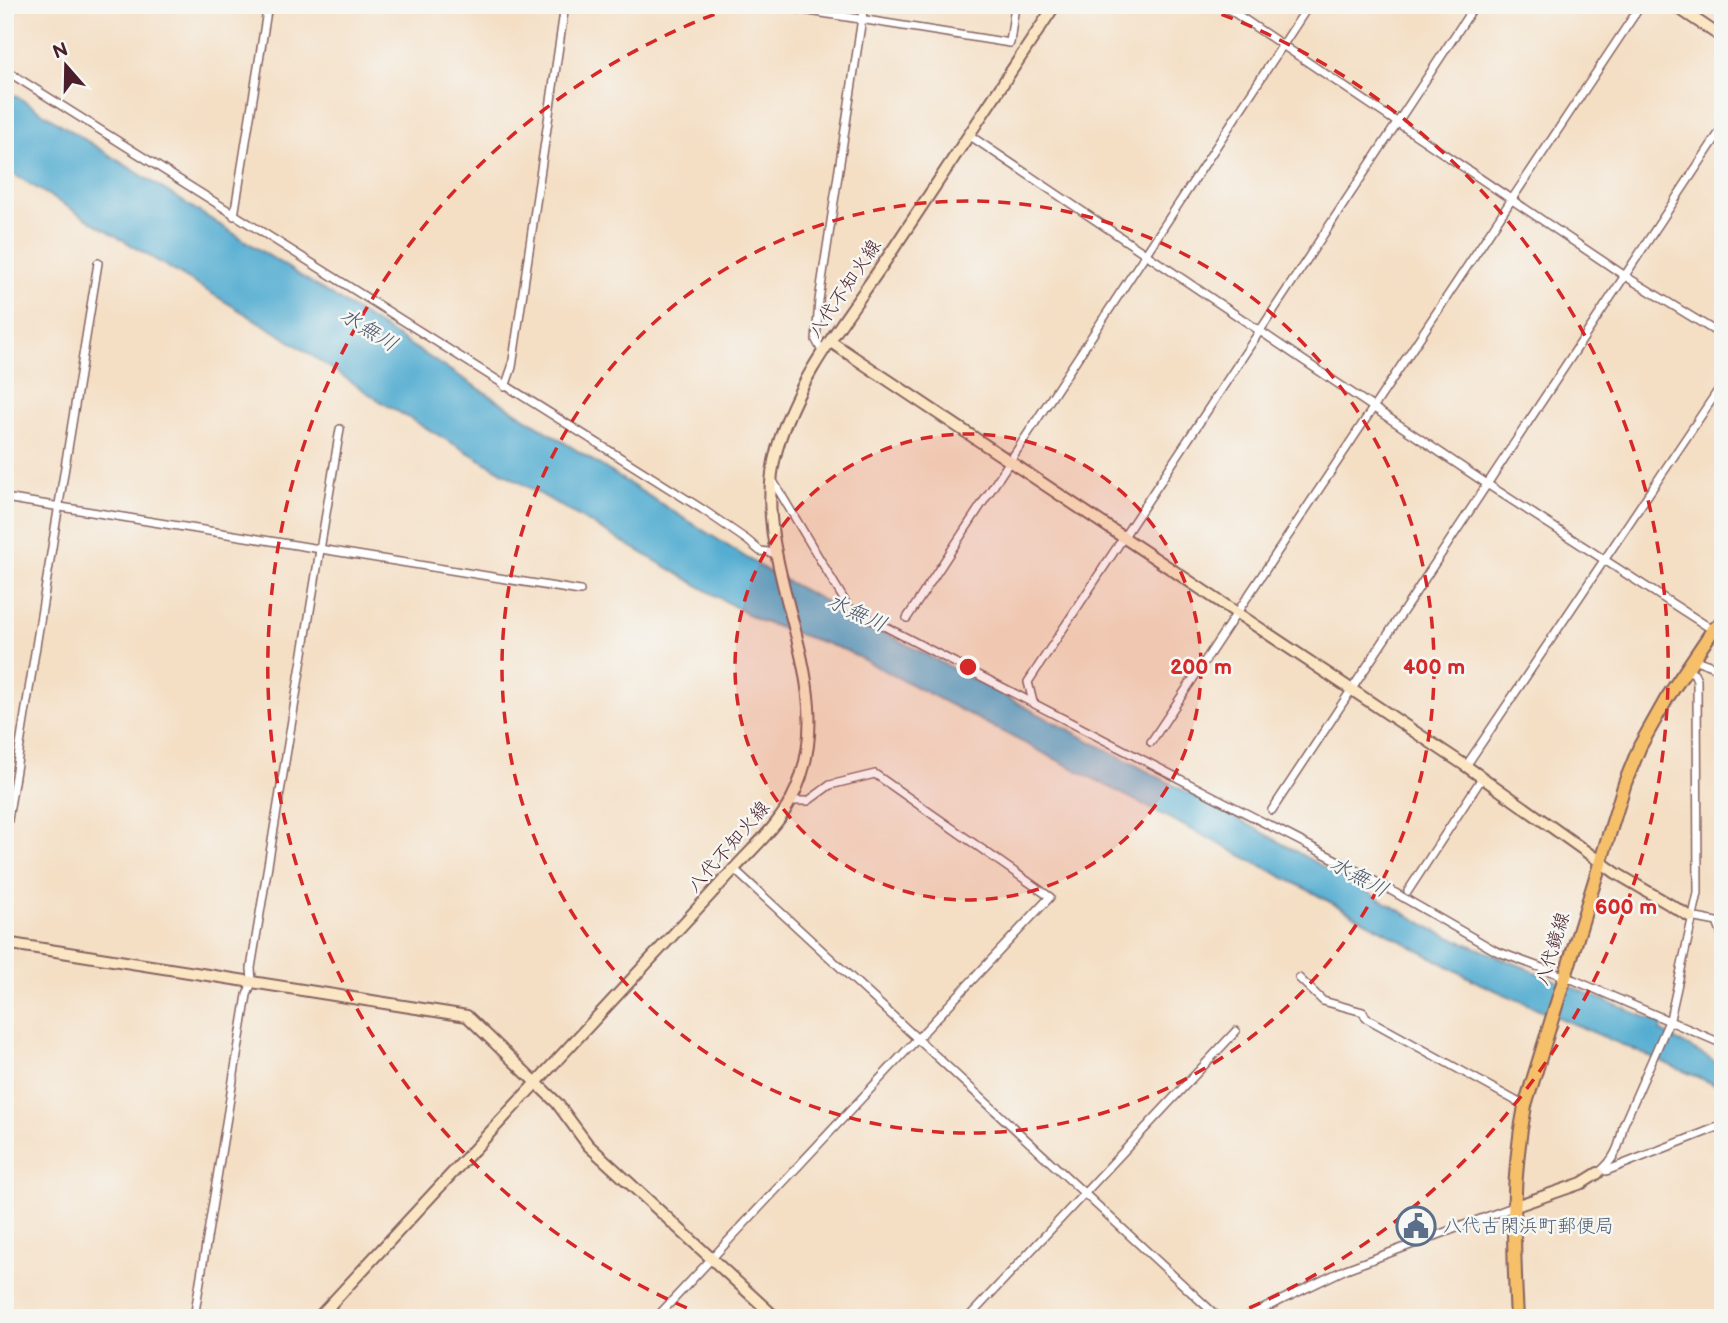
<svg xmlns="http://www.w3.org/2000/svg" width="1728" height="1323" font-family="'Balsamiq Sans','Klee One',sans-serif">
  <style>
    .water { fill: #54add1; stroke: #4f667e; stroke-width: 2 }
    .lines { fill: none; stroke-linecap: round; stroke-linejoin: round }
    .street-casing { stroke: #866261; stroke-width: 10 }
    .secondary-casing { stroke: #866261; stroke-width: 14 }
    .primary-casing { stroke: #866261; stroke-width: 16 }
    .street { stroke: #fff; stroke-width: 7 }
    .secondary { stroke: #fbe6c4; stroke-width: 10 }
    .primary { stroke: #f6c06b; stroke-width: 12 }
    .ring { fill: none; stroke: #d62828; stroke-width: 3.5; stroke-dasharray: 12 9 }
    .labels { text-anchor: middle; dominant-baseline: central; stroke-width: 5; stroke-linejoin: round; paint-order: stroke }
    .street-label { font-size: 19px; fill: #4a1f2b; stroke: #f6f6f2 }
    .service-label { font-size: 19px; fill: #4e5e75; stroke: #f6f6f2; text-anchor: start }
    .water-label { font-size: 21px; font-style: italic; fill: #4e586d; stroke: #f6f6f2 }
    .centre { fill: #d62828; stroke: #f6f6f2; stroke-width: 3.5 }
    .ring-label { font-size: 21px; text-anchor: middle; font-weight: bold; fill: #d62828; stroke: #f6f6f2; stroke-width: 5; stroke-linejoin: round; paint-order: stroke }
  </style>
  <rect width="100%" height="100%" fill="#f6f6f2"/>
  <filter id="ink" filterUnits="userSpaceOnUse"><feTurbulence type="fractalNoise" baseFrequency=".0143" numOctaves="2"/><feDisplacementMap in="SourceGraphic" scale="14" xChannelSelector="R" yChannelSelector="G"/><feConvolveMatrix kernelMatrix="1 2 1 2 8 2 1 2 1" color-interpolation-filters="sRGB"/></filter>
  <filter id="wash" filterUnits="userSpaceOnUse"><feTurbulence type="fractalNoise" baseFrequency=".00686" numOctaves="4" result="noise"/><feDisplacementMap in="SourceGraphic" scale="28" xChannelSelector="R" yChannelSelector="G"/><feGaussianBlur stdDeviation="1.57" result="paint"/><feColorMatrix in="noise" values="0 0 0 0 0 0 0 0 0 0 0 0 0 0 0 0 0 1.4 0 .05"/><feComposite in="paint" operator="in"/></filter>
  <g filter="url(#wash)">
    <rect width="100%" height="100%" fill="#f4dfc5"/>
    <!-- water -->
    <polygon class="water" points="5,89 769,572 1251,826 1438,932 1662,1024 1660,1031 1723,1066 1723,1088 1481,984 1310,891 845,650 758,620 383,403 284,337 5,169"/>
  </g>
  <g filter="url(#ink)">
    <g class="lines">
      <!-- street casing -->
      <g class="street-casing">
        <g id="street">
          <polyline points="772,5 1010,43 1015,5"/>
          <polyline points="1223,5 1625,276 1723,336"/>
          <polyline points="5,70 702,509 747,540 760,551 775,553"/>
          <polyline points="969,135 1487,484 1713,630"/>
          <polyline points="234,216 268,5"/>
          <polyline points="823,353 816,340 819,300 864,5"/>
          <polyline points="505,387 512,367 565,5"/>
          <polyline points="773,481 849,608 1352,868 1496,951 1574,980 1723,1044"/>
          <polyline points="5,498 580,591"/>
          <polyline points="907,618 1309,5"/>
          <polyline points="1693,659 1723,670"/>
          <polyline points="1033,702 1028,682 1475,5"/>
          <polyline points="1151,742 1641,5"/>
          <polyline points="1466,766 1723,383"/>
          <polyline points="1272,810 1723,127"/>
          <polyline points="5,838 98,263"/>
          <polyline points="734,869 1219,1318"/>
          <polyline points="1408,891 1482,778"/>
          <polyline points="1691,917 1717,922 1723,938"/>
          <polyline points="1299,978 1323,1001 1363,1012 1366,1018 1525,1106"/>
          <polyline points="1606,1171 1723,1125"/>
          <path d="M 1598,1173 C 1614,1161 1620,1146 1623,1126 L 1670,1019 L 1698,893 L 1697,680 L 1694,673 L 1687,671"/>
          <polyline points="328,1307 340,1318"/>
          <polyline points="194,1318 247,995 252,982 251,968 340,429"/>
          <polyline points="656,1318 1050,897 875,774 830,785 808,801 791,801"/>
          <polyline points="968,1318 1236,1031"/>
          <polyline points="1244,1318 1346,1269 1513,1207"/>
        </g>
      </g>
      <!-- secondary casing -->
      <g class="secondary-casing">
        <g id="secondary">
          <polyline points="1674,5 1723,38"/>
          <polyline points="831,342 1466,766 1616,873 1691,917"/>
          <polyline points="5,943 467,1016 557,1103 588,1145 776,1318"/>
          <polyline points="1513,1207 1582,1183 1598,1173"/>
          <path d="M 318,1318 L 734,869 C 754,847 778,826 791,800 C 851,685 743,567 777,449 C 797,377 847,318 888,257 C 944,173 999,89 1055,5"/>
        </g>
      </g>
      <!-- primary casing -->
      <g class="primary-casing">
        <path id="primary" d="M 1517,1318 C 1513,1246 1511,1177 1525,1106 L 1625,783 L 1640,746 L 1667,698 L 1713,630 L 1723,621"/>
      </g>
      <!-- street -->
      <use href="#street" class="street"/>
      <!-- secondary -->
      <use href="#secondary" class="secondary"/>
      <!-- primary -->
      <use href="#primary" class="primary"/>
    </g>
  </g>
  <!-- distance rings -->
  <circle cx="968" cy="667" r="233" fill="#d62828" fill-opacity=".12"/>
  <g class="ring">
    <circle cx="968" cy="667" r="233"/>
    <circle cx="968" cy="667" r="466"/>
    <path d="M706 1316A700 700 0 0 1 734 7M1202 7A700 700 0 0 1 1230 1316"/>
  </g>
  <!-- icons -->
  <defs>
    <g id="civic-ring" transform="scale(2.0125)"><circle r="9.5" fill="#f6f6f2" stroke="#5c6f8a" stroke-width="1.5"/><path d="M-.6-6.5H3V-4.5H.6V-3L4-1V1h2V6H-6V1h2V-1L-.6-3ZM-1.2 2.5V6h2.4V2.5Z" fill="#5c6f8a"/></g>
  </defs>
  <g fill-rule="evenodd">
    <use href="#civic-ring" x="1416" y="1226"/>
  </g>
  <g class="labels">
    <!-- street labels -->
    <g class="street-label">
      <text transform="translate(845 289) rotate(-56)">八代不知火線</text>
      <text transform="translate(729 847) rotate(-49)">八代不知火線</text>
      <text transform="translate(1553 949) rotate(-73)">八代鏡線</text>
    </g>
    <!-- service labels -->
    <g class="service-label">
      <text x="1443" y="1226">八代古閑浜町郵便局</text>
    </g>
    <!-- water labels -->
    <g class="water-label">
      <text transform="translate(369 330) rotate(32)">水無川</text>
      <text transform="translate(857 613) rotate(25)">水無川</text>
      <text transform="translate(1359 877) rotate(28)">水無川</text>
    </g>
  </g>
  <circle cx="968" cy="667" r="10" class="centre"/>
  <g class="ring-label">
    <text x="1201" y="674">200 m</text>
    <text x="1434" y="674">400 m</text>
    <text x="1626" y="914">600 m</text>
  </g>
  <!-- margin -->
  <rect width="1728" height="1323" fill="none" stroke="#f6f6f2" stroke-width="28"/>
  <!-- north arrow -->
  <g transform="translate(66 66) rotate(340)" stroke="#f6f6f2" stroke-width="5" paint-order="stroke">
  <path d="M0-5L12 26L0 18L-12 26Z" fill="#4a1f2b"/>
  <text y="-10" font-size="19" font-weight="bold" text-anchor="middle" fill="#4a1f2b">N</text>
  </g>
</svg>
